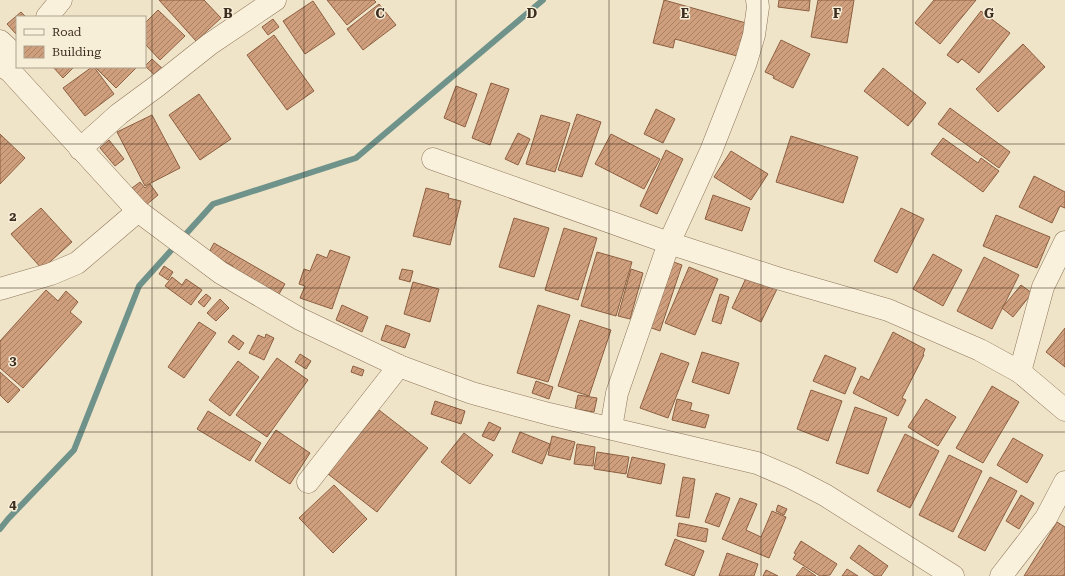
<svg xmlns="http://www.w3.org/2000/svg" width="1065" height="576" font-family="'Roboto Serif',serif">
  <style>
    .lines { fill: none; stroke-linecap: round; stroke-linejoin: round }
    .stream { stroke: #6f938a; stroke-width: 6 }
    .building { fill: url(#building-hatch); stroke: #8d5f41 }
    .minor-casing { stroke: #8d765c; stroke-width: 23 }
    .minor { stroke: #faf1dc; stroke-width: 22 }
    .grid { fill: none; stroke: #3d2e20; stroke-width: 1; stroke-opacity: 0.55 }
    .grid-label { font-size: 13px; text-anchor: middle; font-weight: bold; fill: #3d2e20; stroke: #f7eed8; stroke-width: 3; stroke-linejoin: round; paint-order: stroke }
  </style>
  <defs>
    <pattern id="building-hatch" width="6" height="6" patternUnits="userSpaceOnUse"><rect width="6" height="6" fill="#cf9f7d"/><path d="M-1 1l2-2M0 6l6-6M5 7l2-2" fill="none" stroke="#a98266"/></pattern>
  </defs>
  <rect width="100%" height="100%" fill="#f0e4c8"/>
  <g class="lines">
    <!-- stream -->
    <polyline class="stream" points="0,529 8,519 74,450 139,286 213,204 356,158 543,0"/>
  </g>
  <!-- building -->
  <g class="building">
    <polygon points="159,0 204,0 221,18 196,41"/>
    <polygon points="327,0 374,0 376,2 347,25"/>
    <polygon points="664,0 746,23 737,56 675,39 673,48 653,43"/>
    <polygon points="779,0 810,0 809,11 778,7"/>
    <polygon points="818,0 854,0 847,43 811,37"/>
    <polygon points="934,0 976,0 940,44 915,23"/>
    <polygon points="313,1 335,34 305,54 283,21"/>
    <polygon points="379,4 396,25 363,50 347,29"/>
    <polygon points="158,10 185,36 160,60 145,44 145,23"/>
    <polygon points="981,11 1010,33 979,73 962,59 958,63 947,55"/>
    <polygon points="21,12 26,17 17,17 16,34 7,24"/>
    <polygon points="273,19 279,27 268,35 262,27"/>
    <polygon points="274,35 314,91 287,110 247,55"/>
    <polygon points="781,40 810,54 793,88 773,78 774,76 765,72"/>
    <polygon points="1023,44 1045,67 998,112 976,89"/>
    <polygon points="152,59 165,71 158,78 145,66"/>
    <polygon points="53,67 74,67 63,78"/>
    <polygon points="92,67 94,67 114,94 85,116 63,88"/>
    <polygon points="95,67 137,67 116,88"/>
    <polygon points="883,68 926,103 908,126 864,91"/>
    <polygon points="491,83 509,89 490,145 472,138"/>
    <polygon points="456,86 477,94 465,127 444,118"/>
    <polygon points="199,94 231,139 200,160 169,115"/>
    <polygon points="950,108 1010,152 999,168 938,124"/>
    <polygon points="656,109 675,119 663,143 644,134"/>
    <polygon points="577,114 601,122 582,177 558,170"/>
    <polygon points="152,115 180,168 145,186 117,132"/>
    <polygon points="541,115 570,123 555,172 526,164"/>
    <polygon points="518,133 530,139 518,165 505,159"/>
    <polygon points="0,134 25,158 0,184"/>
    <polygon points="611,134 660,159 644,189 595,164"/>
    <polygon points="791,136 858,157 843,203 776,182"/>
    <polygon points="943,138 978,163 981,158 999,171 983,192 931,154"/>
    <polygon points="109,140 124,159 115,166 100,148"/>
    <polygon points="666,150 683,159 657,214 640,206"/>
    <polygon points="731,151 768,174 751,200 714,177"/>
    <polygon points="1034,176 1065,192 1065,208 1060,206 1052,223 1019,207"/>
    <polygon points="140,182 145,188 150,184 158,195 146,205 132,188"/>
    <polygon points="426,188 449,194 448,198 461,201 450,245 413,236"/>
    <polygon points="713,195 750,208 742,231 705,219"/>
    <polygon points="41,208 72,242 42,269 11,234"/>
    <polygon points="901,208 924,219 897,273 874,261"/>
    <polygon points="996,215 1050,237 1037,268 983,246"/>
    <polygon points="514,218 549,228 534,277 499,267"/>
    <polygon points="564,228 597,238 578,300 545,290"/>
    <polygon points="214,243 285,284 279,294 232,268 233,266 216,257 208,254"/>
    <polygon points="330,250 350,257 332,309 300,298 305,286 299,284 304,269 310,271 317,254 327,258"/>
    <polygon points="597,252 632,262 616,316 581,306"/>
    <polygon points="933,254 962,270 943,306 913,289"/>
    <polygon points="984,257 1019,275 992,329 957,311"/>
    <polygon points="668,260 682,265 660,331 646,326"/>
    <polygon points="164,266 173,272 168,280 159,274"/>
    <polygon points="689,267 718,279 695,335 665,323"/>
    <polygon points="402,269 413,271 410,282 399,279"/>
    <polygon points="631,269 643,273 630,319 618,316"/>
    <polygon points="747,276 777,289 761,322 732,308"/>
    <polygon points="172,277 182,285 186,279 202,290 191,305 165,286"/>
    <polygon points="413,282 439,289 430,322 404,314"/>
    <polygon points="1021,285 1032,293 1013,317 1002,308"/>
    <polygon points="46,290 58,301 66,291 78,302 70,312 82,322 23,388 0,368 0,341"/>
    <polygon points="206,294 211,298 204,307 198,302"/>
    <polygon points="720,294 729,297 721,324 712,321"/>
    <polygon points="220,299 229,308 216,321 207,313"/>
    <polygon points="342,305 368,317 362,332 336,320"/>
    <polygon points="538,305 570,315 548,382 517,373"/>
    <polygon points="580,320 611,330 589,396 558,386"/>
    <polygon points="199,322 216,333 184,378 168,367"/>
    <polygon points="386,325 410,334 405,348 381,340"/>
    <polygon points="1065,328 1065,367 1046,352"/>
    <polygon points="893,332 925,349 923,354 924,355 902,398 906,400 898,416 853,393 861,376 869,380"/>
    <polygon points="266,334 274,338 264,360 249,353 258,335 265,338"/>
    <polygon points="233,335 244,343 239,350 228,342"/>
    <polygon points="702,352 739,363 729,394 692,382"/>
    <polygon points="661,353 689,363 668,418 640,408"/>
    <polygon points="300,354 311,361 306,369 295,362"/>
    <polygon points="825,355 856,368 845,394 813,381"/>
    <polygon points="277,358 308,380 267,437 236,415"/>
    <polygon points="238,361 259,377 230,416 209,400"/>
    <polygon points="353,366 364,370 362,376 351,372"/>
    <polygon points="0,372 20,390 8,403 0,395"/>
    <polygon points="536,381 553,387 549,399 532,393"/>
    <polygon points="992,386 1019,402 983,463 956,448"/>
    <polygon points="811,390 842,401 828,441 797,429"/>
    <polygon points="578,395 597,398 594,412 575,409"/>
    <polygon points="677,399 692,403 690,410 709,415 705,428 672,420"/>
    <polygon points="926,399 956,417 938,446 908,427"/>
    <polygon points="435,401 465,411 461,424 431,414"/>
    <polygon points="855,407 887,418 868,474 836,463"/>
    <polygon points="379,410 428,448 377,512 328,474"/>
    <polygon points="208,411 261,443 250,461 197,429"/>
    <polygon points="489,422 501,428 494,441 482,436"/>
    <polygon points="276,430 310,453 290,484 255,461"/>
    <polygon points="520,432 550,444 542,464 512,452"/>
    <polygon points="464,433 493,455 470,484 441,462"/>
    <polygon points="905,434 939,451 910,508 877,491"/>
    <polygon points="552,436 575,442 570,460 548,455"/>
    <polygon points="1013,438 1043,455 1027,483 997,465"/>
    <polygon points="577,444 595,447 593,466 574,464"/>
    <polygon points="597,452 629,457 626,474 594,469"/>
    <polygon points="949,455 982,471 953,532 919,515"/>
    <polygon points="632,457 665,464 661,484 627,477"/>
    <polygon points="683,477 695,479 689,518 676,516"/>
    <polygon points="990,477 1017,491 985,551 958,537"/>
    <polygon points="334,485 367,519 333,553 299,518"/>
    <polygon points="716,493 730,498 719,527 705,522"/>
    <polygon points="1021,495 1034,503 1019,529 1006,521"/>
    <polygon points="740,498 757,504 746,530 761,537 772,511 786,517 769,558 722,539"/>
    <polygon points="778,505 787,509 784,515 776,511"/>
    <polygon points="1057,522 1065,527 1065,574 1064,576 1024,576"/>
    <polygon points="679,523 708,529 706,542 677,536"/>
    <polygon points="675,539 704,551 694,576 665,565"/>
    <polygon points="801,541 837,564 830,575 820,576 793,559 796,554 794,553"/>
    <polygon points="859,545 888,566 881,576 875,576 850,558"/>
    <polygon points="727,553 758,564 754,576 719,576"/>
    <polygon points="803,567 816,576 796,576"/>
    <polygon points="847,569 858,576 842,576"/>
    <polygon points="766,570 778,576 763,576"/>
  </g>
  <g class="lines">
    <!-- minor casing -->
    <g class="minor-casing">
      <g id="minor">
        <polyline points="47,17 61,0"/>
        <polyline points="0,41 16,56"/>
        <polyline points="0,65 10,71 138,211 221,273 300,319 399,366 472,393 549,414 757,463 792,478 825,495 953,576"/>
        <polyline points="80,149 119,114 157,86 210,44 275,0"/>
        <polyline points="433,159 669,243 777,278 888,310 980,350 1020,372 1065,410"/>
        <polyline points="0,289 51,274 77,263 138,211"/>
        <polyline points="1020,372 1043,287 1065,242"/>
        <polyline points="611,428 617,393 669,243 711,151 746,62 754,35 758,7 757,0"/>
        <polyline points="308,482 399,366"/>
        <polyline points="1001,576 1046,518 1065,482"/>
      </g>
    </g>
    <!-- minor -->
    <use href="#minor" class="minor"/>
  </g>
  <!-- grid -->
  <path class="grid" d="M 152,0 L 152,576M 304,0 L 304,576M 456,0 L 456,576M 609,0 L 609,576M 761,0 L 761,576M 913,0 L 913,576M 0,144 L 1065,144M 0,288 L 1065,288M 0,432 L 1065,432"/>
  <g class="grid-label">
    <text x="228" y="18">B</text>
    <text x="380" y="18">C</text>
    <text x="532" y="18">D</text>
    <text x="685" y="18">E</text>
    <text x="837" y="18">F</text>
    <text x="989" y="18">G</text>
    <text x="13" y="221">2</text>
    <text x="13" y="365">3</text>
    <text x="13" y="509">4</text>
  </g>
  <!-- legend -->
  <rect x="16" y="16" width="130" height="52" fill="#f7eed8" stroke="#ada18e"/>
  <rect x="24" y="29" width="20" height="6" fill="#faf1dc" stroke="#ada18e"/>
  <text x="52" y="36" font-size="12" fill="#3d2e20">Road</text>
  <rect x="24" y="46" width="20" height="12" fill="url(#building-hatch)" stroke="#ada18e"/>
  <text x="52" y="56" font-size="12" fill="#3d2e20">Building</text>
</svg>
